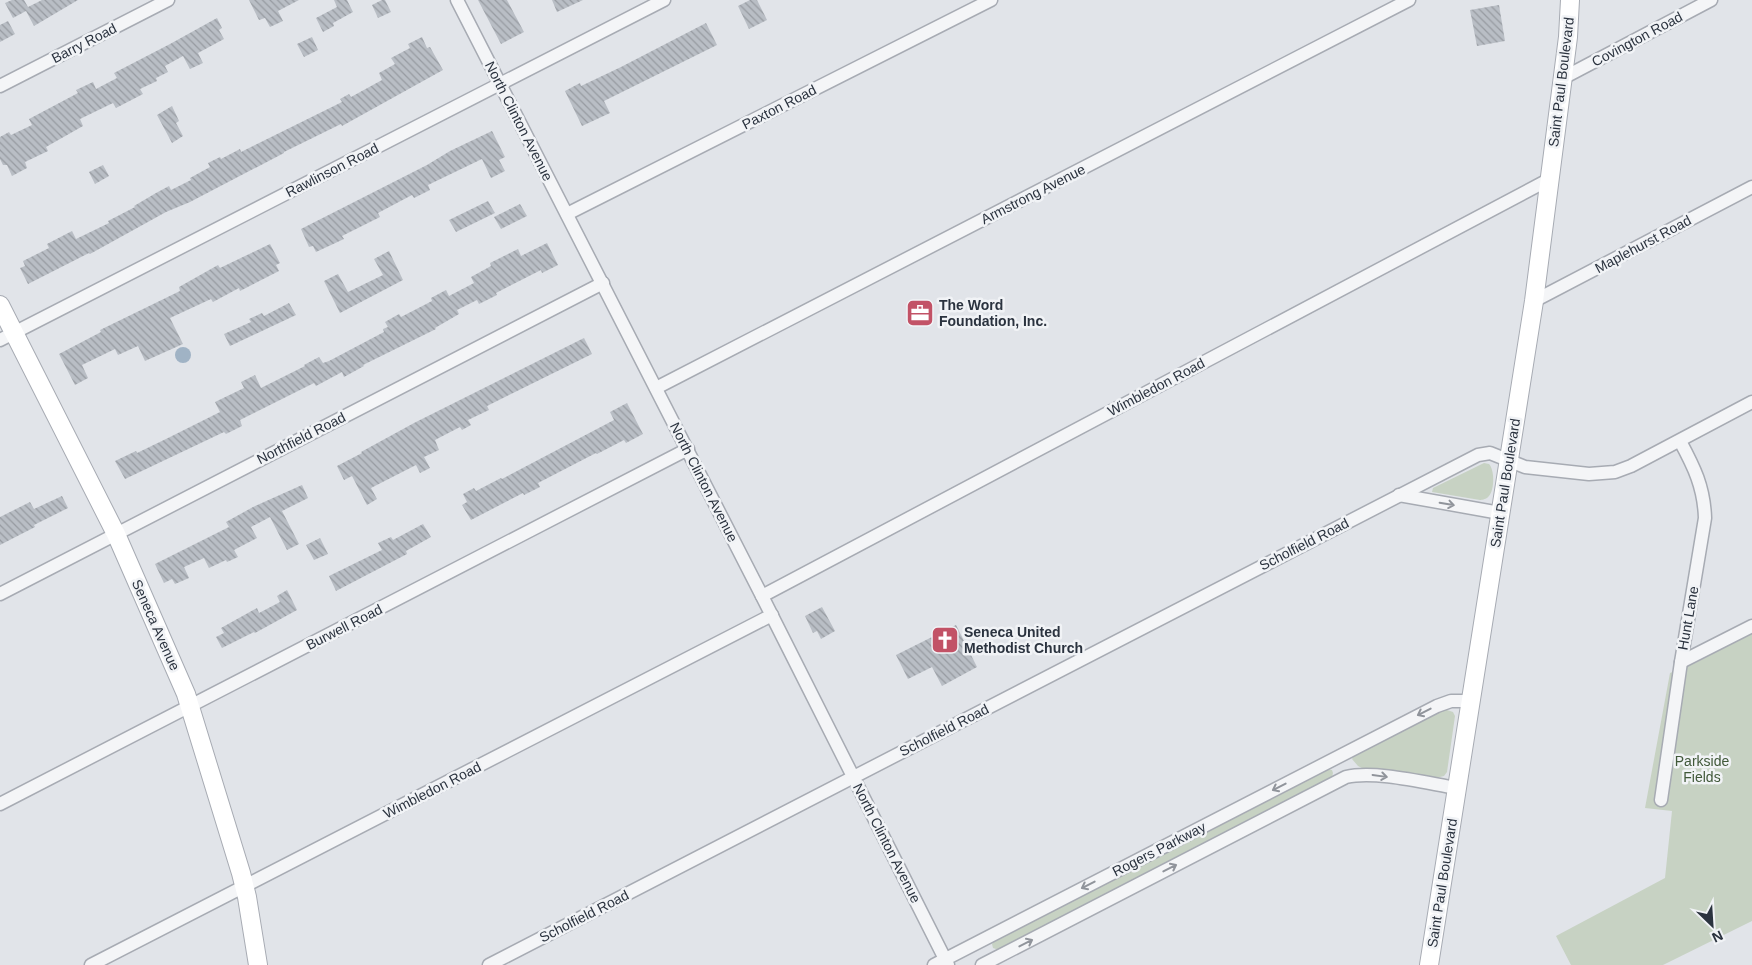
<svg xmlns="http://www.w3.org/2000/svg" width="1752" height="965" font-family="Helvetica,sans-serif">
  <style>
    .green { fill: #c7d2c3 }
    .water { fill: #a0b3c5 }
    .building { fill: url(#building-back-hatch) }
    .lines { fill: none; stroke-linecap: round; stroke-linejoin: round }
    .street-casing { stroke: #a7abb3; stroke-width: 15 }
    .secondary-casing { stroke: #a7abb3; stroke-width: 20 }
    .street { stroke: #f4f5f7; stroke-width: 12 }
    .secondary { stroke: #fff; stroke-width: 18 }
    .oneway { stroke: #90949b }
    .labels { text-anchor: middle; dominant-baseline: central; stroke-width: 5; stroke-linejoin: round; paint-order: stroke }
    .street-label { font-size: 14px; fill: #2b333f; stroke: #f1f3f6 }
    .poi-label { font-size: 14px; font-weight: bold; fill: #2b333f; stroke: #f1f3f6; text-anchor: start }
    .park-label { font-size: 14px; fill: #41593a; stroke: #f1f3f6 }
  </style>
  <defs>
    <pattern id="building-back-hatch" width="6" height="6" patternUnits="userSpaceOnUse" patternTransform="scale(1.25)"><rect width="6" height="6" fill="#b9bec5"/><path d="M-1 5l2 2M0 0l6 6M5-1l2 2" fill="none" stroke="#979ba1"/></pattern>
  </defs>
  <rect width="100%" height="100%" fill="#e1e4e9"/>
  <!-- green -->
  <g class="green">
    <path d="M 1484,463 L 1489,464 C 1495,470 1495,493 1487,498 C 1486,499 1481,500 1480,500 L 1432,492 L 1433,488 Z"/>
    <polygon points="1752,633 1752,921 1663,965 1571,965 1556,936 1665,878 1672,811 1645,808 1670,673 1697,662"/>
    <polygon points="1444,709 1453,712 1455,716 1447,772 1444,776 1436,778 1364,769 1358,766 1352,759 1354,755"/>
    <polygon points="1326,769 1332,770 1333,773 1332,777 999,950 993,948 992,944 994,941"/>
  </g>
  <!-- water -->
  <circle class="water" cx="183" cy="355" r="8"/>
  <!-- building -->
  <g class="building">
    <polygon points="12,0 24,0 28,7 42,0 78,0 34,26 26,11 13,18 5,3"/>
    <polygon points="249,0 299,0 278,11 283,21 270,27 265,18 259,20"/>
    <polygon points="334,0 347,0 353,12 333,23 334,26 323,32 316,18 337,7"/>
    <polygon points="382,0 385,0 391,12 378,18 372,5"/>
    <polygon points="478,0 507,0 524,32 501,44"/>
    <polygon points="552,0 583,0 557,12"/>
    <polygon points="750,0 757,0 767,20 749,29 738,6"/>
    <polygon points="1499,5 1505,41 1477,46 1470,10"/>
    <polygon points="217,18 222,28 219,30 224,39 198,53 203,63 190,69 183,56 165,66 168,72 156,78 157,81 140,89 143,94 116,108 113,103 80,119 83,126 46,147 48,151 25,162 27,168 12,176 7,165 3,165 0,159 0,137 9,132 11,135 32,125 29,119 78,93 76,90 93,82 96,89 117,78 114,73 170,44"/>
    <polygon points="8,21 15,34 0,42 0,25"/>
    <polygon points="706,23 717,45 604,101 610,113 582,126 565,91 580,83 581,86 621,67"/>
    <polygon points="312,37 318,50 304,57 297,44"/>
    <polygon points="422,37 427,48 430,47 443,70 342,126 341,124 284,152 284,153 190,202 166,212 90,254 89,253 28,284 20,268 25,266 23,261 49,248 47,244 72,231 76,239 109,223 108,221 135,207 134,206 156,193 169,186 171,190 191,180 190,178 210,167 208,163 220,157 221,159 240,149 241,152 342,102 340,99 349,94 351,97 382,80 379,73 395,64 391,58 410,48 408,44"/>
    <polygon points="172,106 179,121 176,123 183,136 172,143 157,115"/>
    <polygon points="492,131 505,157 499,160 505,171 491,178 482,159 428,185 430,190 414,198 412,195 378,213 380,217 342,236 344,239 316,252 313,246 309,247 301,229 427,165 450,151"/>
    <polygon points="103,165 109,176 95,184 89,172"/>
    <polygon points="488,201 495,213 456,232 449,220"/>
    <polygon points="520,204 527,216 501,229 494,217"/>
    <polygon points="547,243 558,265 542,273 541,270 496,293 497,295 479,304 477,300 457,310 459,314 435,328 436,329 363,365 364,366 344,377 342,372 316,386 314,383 240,420 242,426 226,434 224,432 125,479 115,461 136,451 137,453 168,438 220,412 215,402 244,388 241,382 255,375 261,388 305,366 304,365 319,357 323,363 329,361 384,332 383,329 388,327 385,322 399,314 401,317 432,301 431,298 446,290 449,296 474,283 471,277 491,266 490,263 518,249 521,256"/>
    <polygon points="270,244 280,263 276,265 279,271 240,291 239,288 213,302 211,299 170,318 183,344 145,361 138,346 118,355 115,349 82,365 88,378 75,385 59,354 101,332 100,330 180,291 179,287 218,265 220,268"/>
    <polygon points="389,251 403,280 340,313 324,281 338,274 348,292 383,275 374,259"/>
    <polygon points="289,303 296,315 230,346 224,334 251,322 249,319 262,313 264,316"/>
    <polygon points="584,338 592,354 487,406 489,410 468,420 471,425 462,430 460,427 435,440 439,450 424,457 430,468 420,473 416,465 371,488 377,499 367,505 352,476 344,480 337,466 362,453 361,452 414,423"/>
    <polygon points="627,403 643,434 626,443 624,440 597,454 596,453 538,483 540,487 524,495 523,493 471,520 462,505 467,502 463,494 474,488 476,491 501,478 502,479 614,420 610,412"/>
    <polygon points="302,485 308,498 282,511 299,544 287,550 270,517 251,527 257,538 234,550 238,557 227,562 226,560 209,568 204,558 184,567 189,578 175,584 172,579 164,583 155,564 229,527 226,522 253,507"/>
    <polygon points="62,496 68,508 34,525 35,527 0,545 0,517 30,502 34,509"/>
    <polygon points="423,524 431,537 406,551 407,554 336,591 329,576 382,550 378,543 391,537 393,540"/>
    <polygon points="320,538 328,554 314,560 306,545"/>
    <polygon points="287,590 297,610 255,633 254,632 222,648 216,637 224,633 221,628 257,608 259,613 280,602 277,596"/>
    <polygon points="822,607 835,631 821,639 817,631 813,633 805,616"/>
    <polygon points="956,625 977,667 942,686 932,667 908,679 896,655"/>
  </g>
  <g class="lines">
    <!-- street casing -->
    <g class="street-casing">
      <g id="street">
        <polyline points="457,0 762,596 948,965"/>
        <polyline points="1563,78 1711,0"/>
        <polyline points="0,86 168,0"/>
        <polyline points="567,214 991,0"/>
        <polyline points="1534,301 1752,187"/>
        <polyline points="0,340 664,0"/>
        <polyline points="656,388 1409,0"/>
        <polyline points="1399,495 1500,513"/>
        <polyline points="0,594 603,283"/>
        <polyline points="762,596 1550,179"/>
        <polyline points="1681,662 1752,626"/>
        <path d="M 1661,800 L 1681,662 L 1705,518 C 1704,487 1694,467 1680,441"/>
        <polyline points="0,804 688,449"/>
        <polyline points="91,965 772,615"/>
        <polyline points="489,965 1478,455 1490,453 1525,467 1589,474 1615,472 1631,466 1752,402"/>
        <polyline points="934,965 1437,706 1451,701 1470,701"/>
        <path d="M 982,965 L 1346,777 C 1375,770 1426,783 1457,788"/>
      </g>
    </g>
    <!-- secondary casing -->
    <g class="secondary-casing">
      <g id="secondary">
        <polyline points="0,305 116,534 186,694 241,873 247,897 258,965"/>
        <polyline points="1429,965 1534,301 1568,37 1570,0"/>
      </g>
    </g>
    <!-- street -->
    <use href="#street" class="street"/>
    <!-- secondary -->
    <use href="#secondary" class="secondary"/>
  </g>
  <!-- one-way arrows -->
  <defs><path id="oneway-shaft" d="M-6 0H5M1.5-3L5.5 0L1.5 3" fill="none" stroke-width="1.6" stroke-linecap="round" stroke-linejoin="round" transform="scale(1.25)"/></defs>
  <g class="oneway">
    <use href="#oneway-shaft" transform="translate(1447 504) rotate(10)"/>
    <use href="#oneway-shaft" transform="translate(1424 712) rotate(153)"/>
    <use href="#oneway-shaft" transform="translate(1380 776) rotate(8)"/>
    <use href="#oneway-shaft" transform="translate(1279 787) rotate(153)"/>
    <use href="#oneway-shaft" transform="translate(1170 868) rotate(-27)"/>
    <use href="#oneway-shaft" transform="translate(1088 885) rotate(153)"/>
    <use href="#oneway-shaft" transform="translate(1026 943) rotate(-27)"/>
  </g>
  <!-- icons -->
  <defs>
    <g id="office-square" transform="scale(1.4375)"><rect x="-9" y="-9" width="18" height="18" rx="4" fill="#c25266" stroke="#f1f3f6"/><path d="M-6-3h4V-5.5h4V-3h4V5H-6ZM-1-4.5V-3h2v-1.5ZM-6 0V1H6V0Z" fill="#fff"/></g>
    <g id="church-square" transform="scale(1.4375)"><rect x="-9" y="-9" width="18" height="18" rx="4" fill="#c25266" stroke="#f1f3f6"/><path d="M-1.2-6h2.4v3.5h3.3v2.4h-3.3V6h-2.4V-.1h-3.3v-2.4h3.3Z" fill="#fff"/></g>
  </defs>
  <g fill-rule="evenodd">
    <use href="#office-square" x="920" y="313"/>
    <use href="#church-square" x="945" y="640"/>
  </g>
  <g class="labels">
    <!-- street labels -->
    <g class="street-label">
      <text transform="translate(1637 39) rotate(-28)">Covington Road</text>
      <text transform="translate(84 43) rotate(-27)">Barry Road</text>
      <text transform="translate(1561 82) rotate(-83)">Saint Paul Boulevard</text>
      <text transform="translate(779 107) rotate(-27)">Paxton Road</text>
      <text transform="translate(519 121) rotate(63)">North Clinton Avenue</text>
      <text transform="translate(332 170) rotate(-27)">Rawlinson Road</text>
      <text transform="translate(1033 194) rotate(-27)">Armstrong Avenue</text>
      <text transform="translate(1643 244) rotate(-28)">Maplehurst Road</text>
      <text transform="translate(1156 387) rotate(-28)">Wimbledon Road</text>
      <text transform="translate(301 438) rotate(-27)">Northfield Road</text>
      <text transform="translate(704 482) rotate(63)">North Clinton Avenue</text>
      <text transform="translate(1505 483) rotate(-81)">Saint Paul Boulevard</text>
      <text transform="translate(1304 544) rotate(-27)">Scholfield Road</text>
      <text transform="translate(1688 618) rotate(-80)">Hunt Lane</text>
      <text transform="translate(156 625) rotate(66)">Seneca Avenue</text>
      <text transform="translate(344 627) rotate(-27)">Burwell Road</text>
      <text transform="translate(944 730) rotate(-27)">Scholfield Road</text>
      <text transform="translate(432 790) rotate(-27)">Wimbledon Road</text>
      <text transform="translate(887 843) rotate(63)">North Clinton Avenue</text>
      <text transform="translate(1159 849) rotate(-27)">Rogers Parkway</text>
      <text transform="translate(1442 883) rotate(-81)">Saint Paul Boulevard</text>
      <text transform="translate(584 916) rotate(-27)">Scholfield Road</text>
    </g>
    <!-- poi labels -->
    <g class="poi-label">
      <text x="939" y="305">The Word<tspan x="939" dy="16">Foundation, Inc.</tspan></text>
      <text x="964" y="632">Seneca United<tspan x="964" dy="16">Methodist Church</tspan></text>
    </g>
    <!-- park labels -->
    <g class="park-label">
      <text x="1702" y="761">Parkside<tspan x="1702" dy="16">Fields</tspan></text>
    </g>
  </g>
  <!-- north arrow -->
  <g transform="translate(1712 925) rotate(155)" stroke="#f1f3f6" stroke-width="4" paint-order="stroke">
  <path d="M0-4L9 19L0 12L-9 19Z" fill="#2b333f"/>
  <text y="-8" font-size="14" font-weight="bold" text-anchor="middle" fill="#2b333f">N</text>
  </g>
</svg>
